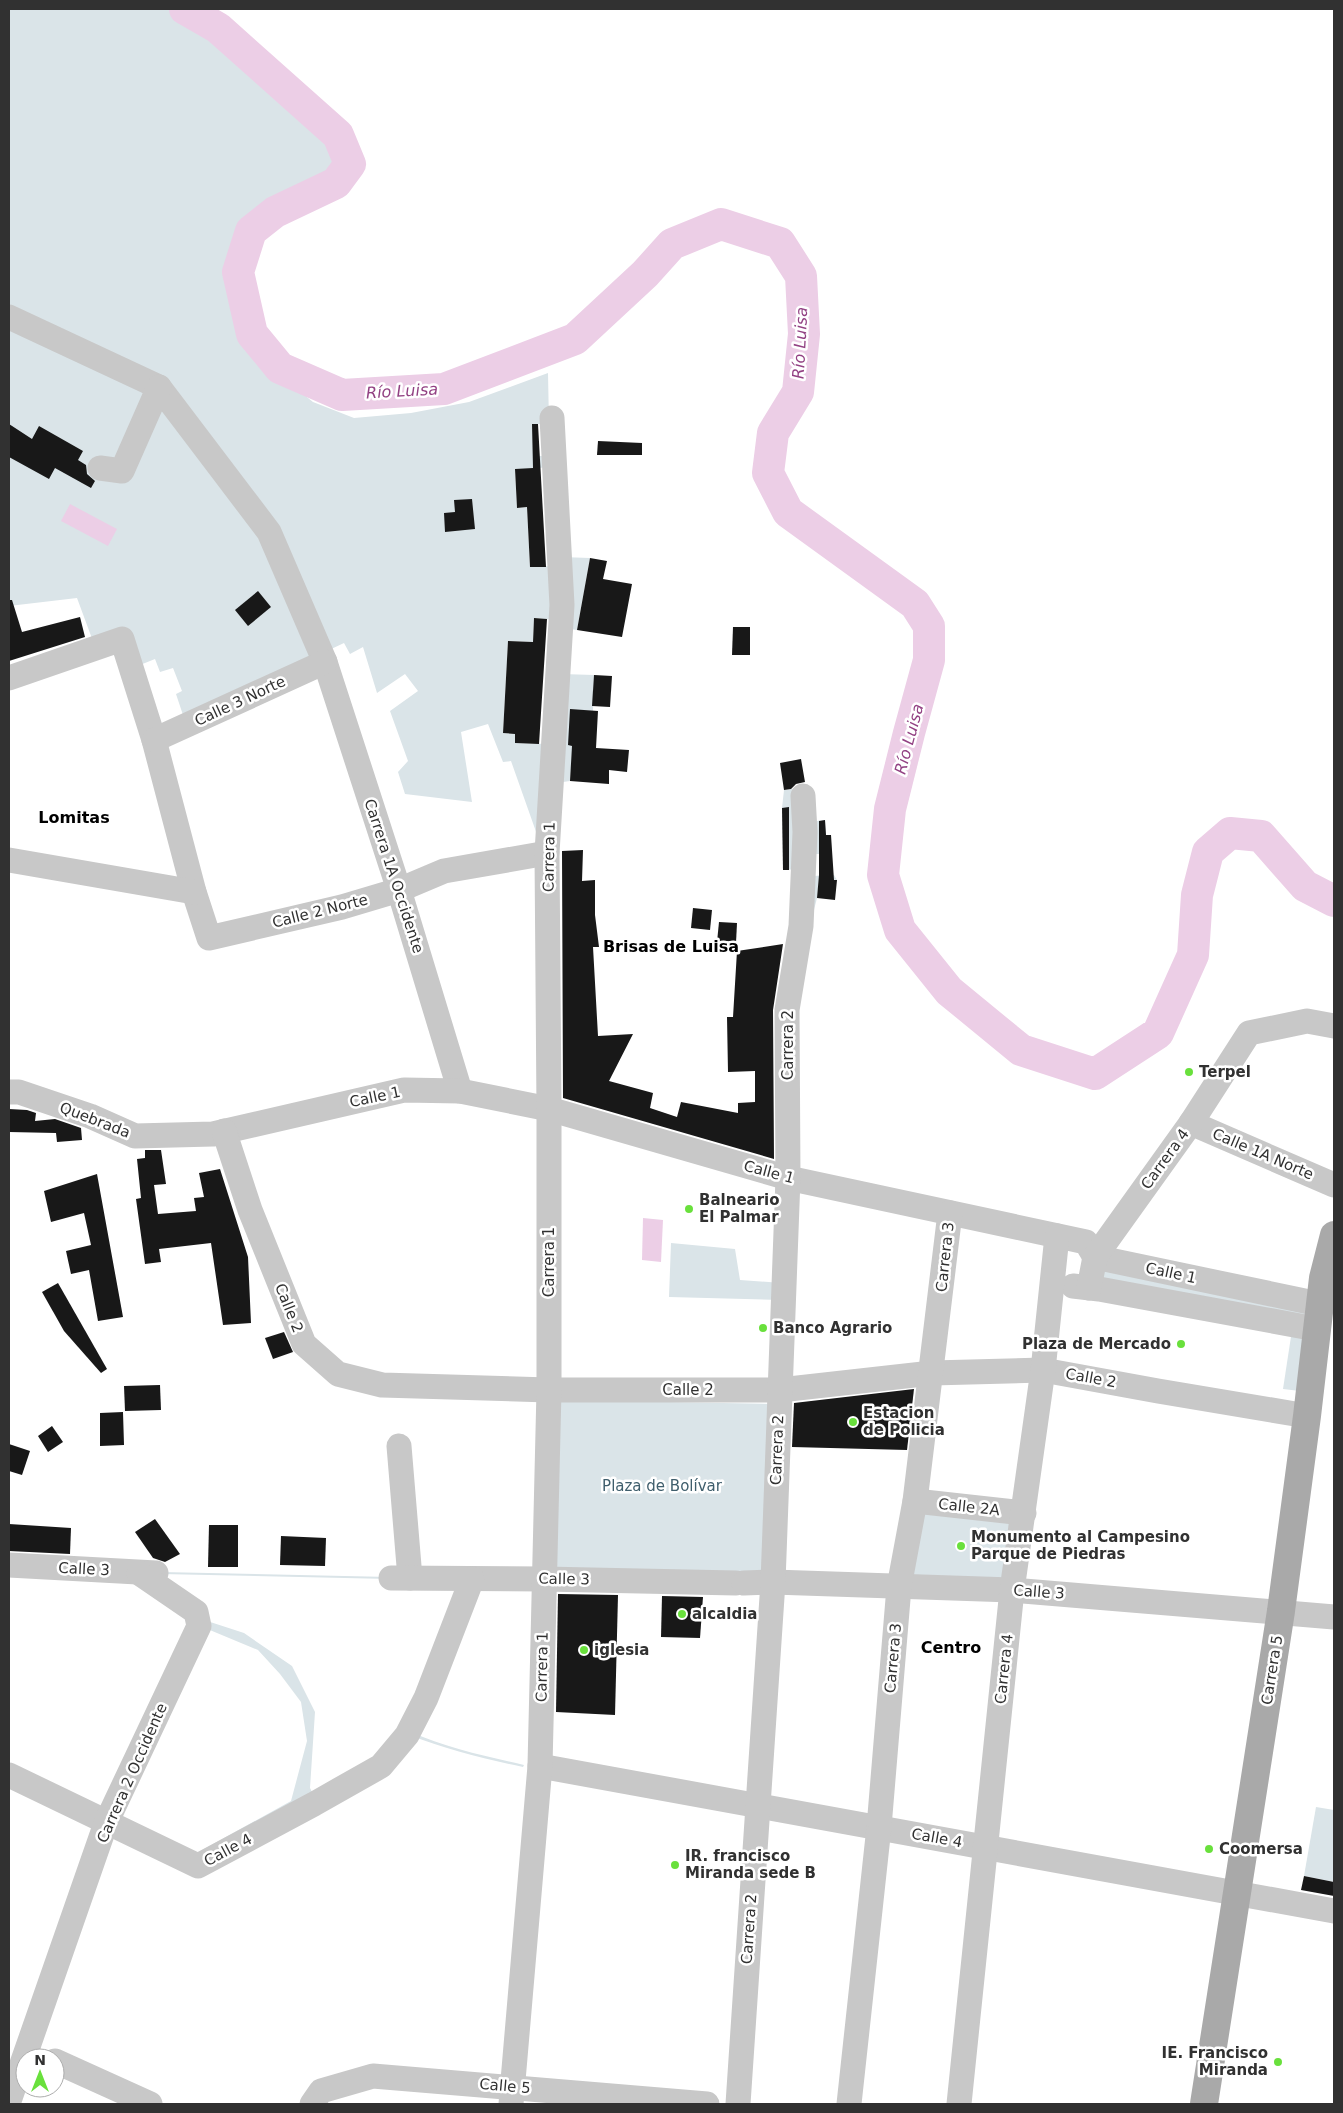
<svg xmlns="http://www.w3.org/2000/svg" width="1343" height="2113" font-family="'DejaVu Sans',sans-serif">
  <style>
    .green { fill: #dae4e8 }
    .water { fill: #eccee6 }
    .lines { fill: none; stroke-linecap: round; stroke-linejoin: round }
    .river { stroke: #eccee6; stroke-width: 32 }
    .building { fill: #181818 }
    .minor { stroke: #c8c8c8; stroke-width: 25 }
    .major { stroke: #a9a9a9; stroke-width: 28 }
    .poi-dot { fill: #69e03c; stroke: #fff; stroke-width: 2 }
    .labels { text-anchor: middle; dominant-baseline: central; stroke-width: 5; stroke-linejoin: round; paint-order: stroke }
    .street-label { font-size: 15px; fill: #313131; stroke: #fff }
    .poi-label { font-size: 15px; font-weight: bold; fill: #313131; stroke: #fff; text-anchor: start }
    .park-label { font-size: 15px; fill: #3f5e6c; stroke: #fff }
    .water-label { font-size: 16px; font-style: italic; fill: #924183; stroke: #fff }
    .neighbourhood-label { font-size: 16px; font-weight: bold; fill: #000; stroke: #fff }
  </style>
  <rect width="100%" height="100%" fill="#fff"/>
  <!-- green -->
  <g class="green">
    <polygon points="9,9 170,9 215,30 336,138 343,163 331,179 272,209 247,231 232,272 245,334 277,373 313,402 354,418 411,413 469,402 548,373 549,424 533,424 533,456 550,456 550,467 515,470 517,508 527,507 530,567 555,566 557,620 534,618 533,642 508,641 503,733 515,734 515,743 548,744 540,843 511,761 503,762 488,724 461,732 472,802 405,794 398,772 408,761 390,711 418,691 405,674 377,693 363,647 350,654 344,643 184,718 176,694 182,691 173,668 160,672 155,659 135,667 94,644 77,598 9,606"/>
    <polygon points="561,557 590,558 577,630 564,628"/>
    <polygon points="562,674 594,675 593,711 575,710 570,781 556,783"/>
    <polygon points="805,787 809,822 825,820 827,850 824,854 810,854 812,876 834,875 837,880 819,878 817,898 809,929 800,869 783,870 782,808 784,790"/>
    <polygon points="671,1243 735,1249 740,1280 782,1283 782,1300 669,1297"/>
    <polygon points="1099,1269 1309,1307 1307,1319 1097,1279"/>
    <polygon points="1292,1330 1308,1333 1300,1391 1283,1389"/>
    <polygon points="556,1400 772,1404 768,1573 552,1568"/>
    <polygon points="919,1507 1017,1517 1007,1585 907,1582"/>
    <polygon points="161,1572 390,1577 390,1579 161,1574"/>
    <polygon points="201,1619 244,1633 292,1666 315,1712 310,1788 314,1796 195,1854 291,1801 307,1741 301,1702 280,1674 258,1650 205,1628"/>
    <path d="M 411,1732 C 447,1748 485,1756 524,1765 L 523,1767 C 484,1759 446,1749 409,1735 Z"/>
    <polygon points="1316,1807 1334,1810 1334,1882 1304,1876"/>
  </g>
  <!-- water -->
  <g class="water">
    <polygon points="70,504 117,529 108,546 61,521"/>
    <polygon points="643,1218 663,1220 661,1262 642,1260"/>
  </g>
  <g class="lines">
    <!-- river -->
    <polyline class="river" points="185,9 218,28 338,135 350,164 336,183 275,212 251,231 238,272 252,334 280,368 342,395 444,389 575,339 645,274 672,244 721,224 780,243 801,276 804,334 798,392 773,433 768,473 788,512 915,604 929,626 929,660 909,733 890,809 883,875 900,930 949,991 1021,1050 1095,1074 1158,1033 1193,955 1197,895 1208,852 1230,833 1261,836 1305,886 1334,901"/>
  </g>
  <!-- building -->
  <g class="building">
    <polygon points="9,424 32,439 39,426 83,451 78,460 86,465 87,474 95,481 91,488 55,468 49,479 9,457"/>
    <polygon points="532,424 538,424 546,567 530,567 527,507 517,508 515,469 533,468"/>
    <polygon points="598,441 642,443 642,455 597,455"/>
    <polygon points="472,499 475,529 445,532 444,513 455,512 454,500"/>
    <polygon points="590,558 607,561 603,579 632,584 622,637 577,630"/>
    <polygon points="258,591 271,607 248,626 235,610"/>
    <polygon points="9,600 12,600 22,632 80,617 85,637 9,661"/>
    <polygon points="534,618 547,619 539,744 515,743 515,734 503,733 508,641 533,642"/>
    <polygon points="733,627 750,627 750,655 732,655"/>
    <polygon points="594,675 612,676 610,707 592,706"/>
    <polygon points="570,709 598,711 596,748 629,750 627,772 609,770 609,784 570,781 572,746 568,745"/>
    <polygon points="801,759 805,782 796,784 791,789 784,790 780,763"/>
    <polygon points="789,807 789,870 783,870 782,808"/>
    <polygon points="825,820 826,835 831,835 834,880 837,880 835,900 817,898 819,875 819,821"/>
    <polygon points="583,850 582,881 595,880 595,915 599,947 593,947 598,1036 633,1034 609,1081 653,1093 650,1108 677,1117 681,1102 738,1113 738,1103 755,1102 755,1071 728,1072 727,1017 733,1017 737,951 783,944 773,1010 774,1159 563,1098 562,851"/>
    <polygon points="693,908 712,910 710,930 691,928"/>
    <polygon points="719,922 737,923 736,943 717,942"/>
    <polygon points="9,1109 27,1110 36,1113 35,1121 55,1119 81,1128 82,1140 57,1142 56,1133 9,1132"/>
    <polygon points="145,1150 161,1150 166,1184 154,1185 158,1214 196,1211 194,1198 204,1197 199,1173 220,1169 248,1257 251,1323 223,1325 211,1243 159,1249 161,1262 145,1264 136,1199 141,1198 137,1159 145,1158"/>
    <polygon points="97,1174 123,1317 98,1321 89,1270 71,1274 66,1251 91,1245 84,1213 51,1222 44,1191"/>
    <polygon points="58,1283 107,1369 101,1373 64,1331 42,1292"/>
    <polygon points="284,1332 293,1352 273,1359 265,1338"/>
    <polygon points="160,1385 161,1410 125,1411 124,1386"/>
    <polygon points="914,1389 907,1450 792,1447 794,1403"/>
    <polygon points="123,1412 124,1445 100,1446 100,1413"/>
    <polygon points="52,1426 63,1442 48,1452 38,1436"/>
    <polygon points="9,1444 30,1451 22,1475 9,1471"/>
    <polygon points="155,1519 180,1554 165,1562 153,1558 135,1532"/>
    <polygon points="9,1524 71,1528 70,1554 9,1551"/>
    <polygon points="209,1525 238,1525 238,1567 208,1567"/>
    <polygon points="281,1536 326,1538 325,1566 280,1565"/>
    <polygon points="558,1594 618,1595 615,1715 556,1712"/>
    <polygon points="662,1596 703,1597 700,1638 661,1637"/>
    <polygon points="1304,1876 1334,1882 1334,1896 1301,1890"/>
  </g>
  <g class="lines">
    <!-- minor -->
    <g class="minor">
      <polyline points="9,317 159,387 269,532 325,662 399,890 460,1091"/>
      <polyline points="100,468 122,471 159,387"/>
      <polyline points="9,678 122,639 154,740 194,892 209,938 342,907 399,890 444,871 547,853"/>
      <polyline points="154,740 325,662"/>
      <polyline points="9,860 194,892"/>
      <polyline points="9,1092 19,1092 90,1116 135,1136 213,1134 404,1090 460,1091 549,1109 788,1178 1086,1242 1095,1257 1319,1304"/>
      <polyline points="1191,1123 1334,1185"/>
      <polyline points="224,1131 250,1210 304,1344 338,1374 382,1385 549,1390 780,1390 932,1373 1043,1370 1158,1391 1307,1416"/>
      <polyline points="1073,1286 1099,1289 1316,1329"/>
      <polyline points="1089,1288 1095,1257 1191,1123 1249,1033 1307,1021 1334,1026"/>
      <polyline points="399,1446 410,1578"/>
      <polyline points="915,1501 1024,1513"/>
      <polyline points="9,1565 156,1573"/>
      <polyline points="391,1578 544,1579 736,1583"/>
      <polyline points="744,1583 773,1582 1012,1590 1334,1617"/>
      <polyline points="540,1766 1334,1911"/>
      <polyline points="9,1775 198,1866 314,1804 381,1766 407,1735 426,1698 472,1579"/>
      <polyline points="55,2061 150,2104"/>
      <polyline points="9,2101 106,1823 199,1626 196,1612 139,1573"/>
      <polyline points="312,2104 321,2091 373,2076 707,2104"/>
      <polyline points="511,2104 540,1766 549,1390 549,1109 547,853 562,605 552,418"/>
      <polyline points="738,2104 773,1582 788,1178 787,1010 801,926 805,832 803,796"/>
      <polyline points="849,2104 879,1827 899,1587 915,1501 950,1213"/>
      <polyline points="959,2104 1012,1590 1043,1370 1057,1236"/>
    </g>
    <!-- major -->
    <polyline class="major" points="1204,2104 1281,1611 1307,1416 1323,1278 1334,1235"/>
  </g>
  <!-- markers -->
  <g class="poi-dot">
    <circle cx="1189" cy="1072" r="5"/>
    <circle cx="689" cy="1209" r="5"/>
    <circle cx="763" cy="1328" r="5"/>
    <circle cx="1181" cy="1344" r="5"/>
    <circle cx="853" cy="1422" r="5"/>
    <circle cx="961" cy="1546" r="5"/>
    <circle cx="682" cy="1614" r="5"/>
    <circle cx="584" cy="1650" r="5"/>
    <circle cx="1209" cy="1849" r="5"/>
    <circle cx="675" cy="1865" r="5"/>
    <circle cx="1278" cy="2062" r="5"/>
  </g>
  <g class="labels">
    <!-- street labels -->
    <g class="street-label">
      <text transform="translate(240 701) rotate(-25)">Calle 3 Norte</text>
      <text transform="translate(549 857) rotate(-89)">Carrera 1</text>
      <text transform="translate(394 876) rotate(72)">Carrera 1A Occidente</text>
      <text transform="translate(320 911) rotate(-14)">Calle 2 Norte</text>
      <text transform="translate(788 1045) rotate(-90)">Carrera 2</text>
      <text transform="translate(375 1097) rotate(-12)">Calle 1</text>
      <text transform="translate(95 1120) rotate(21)">Quebrada</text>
      <text transform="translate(1263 1154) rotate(23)">Calle 1A Norte</text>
      <text transform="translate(1165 1159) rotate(-54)">Carrera 4</text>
      <text transform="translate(769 1172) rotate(15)">Calle 1</text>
      <text transform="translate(945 1257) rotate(-84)">Carrera 3</text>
      <text transform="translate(549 1262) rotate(-90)">Carrera 1</text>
      <text transform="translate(1171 1273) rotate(12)">Calle 1</text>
      <text transform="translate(289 1308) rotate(68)">Calle 2</text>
      <text transform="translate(1091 1378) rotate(10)">Calle 2</text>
      <text x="688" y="1390">Calle 2</text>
      <text transform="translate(777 1450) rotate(-88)">Carrera 2</text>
      <text transform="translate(969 1507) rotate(6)">Calle 2A</text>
      <text transform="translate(84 1569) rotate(3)">Calle 3</text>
      <text transform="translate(564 1579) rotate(1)">Calle 3</text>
      <text transform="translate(1039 1592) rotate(4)">Calle 3</text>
      <text transform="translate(893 1658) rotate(-85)">Carrera 3</text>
      <text transform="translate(542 1667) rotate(-89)">Carrera 1</text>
      <text transform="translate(1004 1669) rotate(-84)">Carrera 4</text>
      <text transform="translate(1272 1670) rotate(-81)">Carrera 5</text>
      <text transform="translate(132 1773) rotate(-66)">Carrera 2 Occidente</text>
      <text transform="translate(937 1838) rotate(10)">Calle 4</text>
      <text transform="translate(228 1850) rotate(-28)">Calle 4</text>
      <text transform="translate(749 1929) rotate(-86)">Carrera 2</text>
      <text transform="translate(505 2086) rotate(5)">Calle 5</text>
    </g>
    <!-- poi labels -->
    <g class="poi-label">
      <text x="1199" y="1072">Terpel</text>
      <text x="699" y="1200">Balneario<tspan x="699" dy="17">El Palmar</tspan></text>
      <text x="773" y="1328">Banco Agrario</text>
      <text x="1171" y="1344" text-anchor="end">Plaza de Mercado</text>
      <text x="863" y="1413">Estacion<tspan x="863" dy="17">de Policia</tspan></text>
      <text x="971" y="1537">Monumento al Campesino<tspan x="971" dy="17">Parque de Piedras</tspan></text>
      <text x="692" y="1614">alcaldia</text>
      <text x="594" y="1650">iglesia</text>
      <text x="1219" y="1849">Coomersa</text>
      <text x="685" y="1856">IR. francisco<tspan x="685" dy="17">Miranda sede B</tspan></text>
      <text x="1268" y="2053" text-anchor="end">IE. Francisco<tspan x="1268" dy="17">Miranda</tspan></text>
    </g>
    <!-- park labels -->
    <g class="park-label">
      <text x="662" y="1486">Plaza de Bolívar</text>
    </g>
    <!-- water labels -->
    <g class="water-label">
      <text transform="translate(800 343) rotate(-87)">Río Luisa</text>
      <text transform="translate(402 391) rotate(-3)">Río Luisa</text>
      <text transform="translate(909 739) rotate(-75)">Río Luisa</text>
    </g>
    <!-- neighbourhood labels -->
    <g class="neighbourhood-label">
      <text x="74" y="817">Lomitas</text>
      <text x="671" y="946">Brisas de Luisa</text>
      <text x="951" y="1647">Centro</text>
    </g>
  </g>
  <!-- border -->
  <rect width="1343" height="2113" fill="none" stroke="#313131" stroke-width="20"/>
  <!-- north arrow -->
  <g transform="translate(40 2073)"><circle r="24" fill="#ffffff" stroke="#adadad"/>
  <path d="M0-4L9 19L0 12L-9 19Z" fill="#69e03c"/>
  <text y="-8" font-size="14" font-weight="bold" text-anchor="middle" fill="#313131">N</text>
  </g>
</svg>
